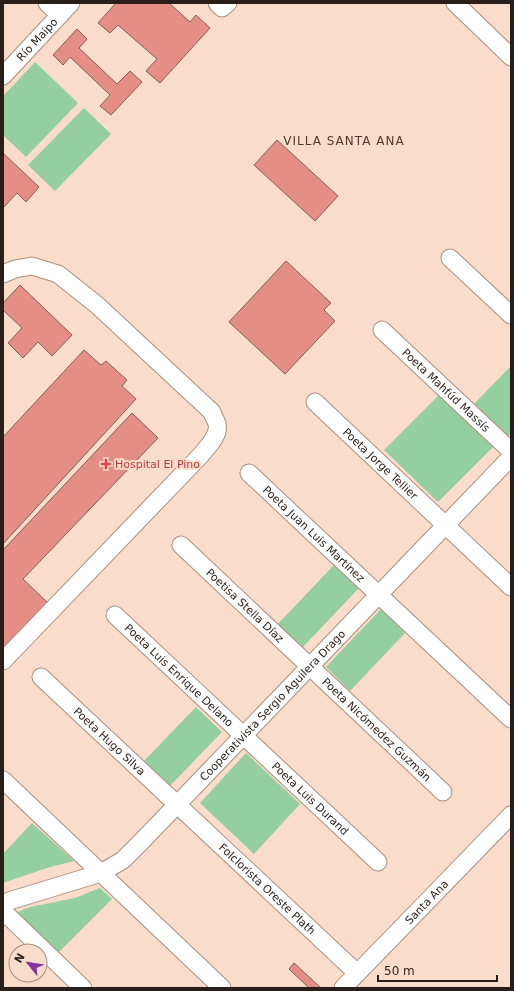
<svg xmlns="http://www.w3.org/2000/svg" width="514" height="991" font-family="'DejaVu Sans',sans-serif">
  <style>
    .green { fill: #95ce9f }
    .building { fill: #e48e85; stroke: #7f605c }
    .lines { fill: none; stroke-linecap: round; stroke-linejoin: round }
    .minor-casing { stroke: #aa8f7e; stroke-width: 19 }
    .minor { stroke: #fff; stroke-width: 17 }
    .health-dot { fill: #e0444e; stroke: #f9dcca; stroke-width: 1.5 }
    .labels { text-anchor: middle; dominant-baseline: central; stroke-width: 4; stroke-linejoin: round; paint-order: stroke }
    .street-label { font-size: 11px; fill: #291e18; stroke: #f9dcca }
    .health-label { font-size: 11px; fill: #be3a42; stroke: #f9dcca; text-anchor: start }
    .neighbourhood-label { font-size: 12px; letter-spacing: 1px; fill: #513a2b; stroke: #f9dcca }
  </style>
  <rect width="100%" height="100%" fill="#f9dcca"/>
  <!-- green -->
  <g class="green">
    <polygon points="35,62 78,103 26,157 3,135 3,96"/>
    <polygon points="84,108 111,134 55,191 28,165"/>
    <polygon points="511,366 511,433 508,436 474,404"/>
    <polygon points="439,395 494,446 438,502 384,450"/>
    <polygon points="334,565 359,588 301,649 276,626"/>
    <polygon points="381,609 405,633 350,691 326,667"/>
    <polygon points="196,707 222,732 168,788 142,763"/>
    <polygon points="246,753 300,804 254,854 200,803"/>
    <polygon points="32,823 74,861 50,867 3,883 3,854"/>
    <polygon points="100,888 112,899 59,952 15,913 30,907 75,898"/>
  </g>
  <!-- building -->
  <g class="building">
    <polygon points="116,3 169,3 190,22 196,15 210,28 160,83 146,71 157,59 118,25 110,33 98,23"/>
    <polygon points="77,29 87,39 79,48 117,84 130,71 142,82 111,115 100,106 110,95 70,57 63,65 53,55"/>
    <polygon points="277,140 338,196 315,221 254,165"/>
    <polygon points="3,153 39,187 26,202 17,193 3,208"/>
    <polygon points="286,261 331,303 324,310 335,321 285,374 229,322"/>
    <polygon points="20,285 72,335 52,356 38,342 23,358 8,343 22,328 3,310 3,303"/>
    <polygon points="84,350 101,365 106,361 127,380 122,386 136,399 3,544 3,437"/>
    <polygon points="132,413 158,438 23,579 49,604 3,653 3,550"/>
    <polygon points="294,963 321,988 309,988 289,969"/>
  </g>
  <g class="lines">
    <!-- minor casing -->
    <g class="minor-casing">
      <g id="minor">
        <polyline points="47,3 60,15"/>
        <polyline points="217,3 222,8 228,3"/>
        <polyline points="455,3 511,57"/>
        <path id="s1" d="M 3,76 L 71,3"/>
        <polyline points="450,258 511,315"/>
        <path d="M 3,274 L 15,269 L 32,266 L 58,274 L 97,305 L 212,412 C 213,416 216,420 217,424 C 220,436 207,447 201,455 L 3,661"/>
        <path id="s2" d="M 382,330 L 511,451"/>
        <path id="s3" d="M 315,402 L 511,587"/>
        <path id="s4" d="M 249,473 L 511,719"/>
        <path id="s5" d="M 181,545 L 443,792"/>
        <path id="s6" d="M 115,615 L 378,862"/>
        <path id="s7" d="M 41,677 L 357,973"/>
        <polyline points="3,780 222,988"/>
        <path id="s8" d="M 3,905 L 9,901 L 101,873 L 123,860 L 141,842 L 511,457"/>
        <polyline points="3,911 83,988"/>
        <path id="s9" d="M 343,988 L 511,815"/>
      </g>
    </g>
    <!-- minor -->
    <use href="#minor" class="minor"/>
  </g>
  <!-- markers -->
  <path class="health-dot" d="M104 458h4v4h4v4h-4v4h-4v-4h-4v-4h4z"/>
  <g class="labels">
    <!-- street labels -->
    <g class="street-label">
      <text stroke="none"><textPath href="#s1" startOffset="50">Río Maipo</textPath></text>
      <text stroke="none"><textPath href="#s2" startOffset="88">Poeta Mahfúd Massís</textPath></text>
      <text stroke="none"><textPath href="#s3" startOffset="90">Poeta Jorge Tellier</textPath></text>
      <text stroke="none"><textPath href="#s4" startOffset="89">Poeta Juan Luis Martínez</textPath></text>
      <text stroke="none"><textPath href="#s5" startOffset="88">Poetisa Stella Díaz</textPath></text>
      <text stroke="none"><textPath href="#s6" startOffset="88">Poeta Luis Enrique Delano</textPath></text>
      <text stroke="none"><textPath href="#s8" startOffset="344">Cooperativista Sergio Aguilera Drago</textPath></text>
      <text stroke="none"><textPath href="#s5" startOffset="269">Poeta Nicómedez Guzmán</textPath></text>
      <text stroke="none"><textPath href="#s7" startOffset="94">Poeta Hugo Silva</textPath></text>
      <text stroke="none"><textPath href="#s6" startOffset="268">Poeta Luis Durand</textPath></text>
      <text stroke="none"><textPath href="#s7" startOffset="310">Folclorista Oreste Plath</textPath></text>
      <text stroke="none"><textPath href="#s9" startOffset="120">Santa Ana</textPath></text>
    </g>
    <!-- health labels -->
    <g class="health-label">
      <text x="115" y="464">Hospital El Pino</text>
    </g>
    <!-- neighbourhood labels -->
    <g class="neighbourhood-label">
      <text x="344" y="141">VILLA SANTA ANA</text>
    </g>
  </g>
  <!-- border -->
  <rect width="514" height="991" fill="none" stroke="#291e18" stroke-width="8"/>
  <!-- north arrow -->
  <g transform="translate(28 963) rotate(300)"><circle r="19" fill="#f9dcca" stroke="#a69083"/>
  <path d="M0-3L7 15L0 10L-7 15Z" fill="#88319e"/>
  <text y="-6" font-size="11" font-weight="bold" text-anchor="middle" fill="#291e18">N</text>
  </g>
  <!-- scale -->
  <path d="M378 975v6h119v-6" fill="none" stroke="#291e18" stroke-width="2"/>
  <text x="384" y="975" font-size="12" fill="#291e18" stroke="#f9dcca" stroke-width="3" paint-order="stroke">50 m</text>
</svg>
